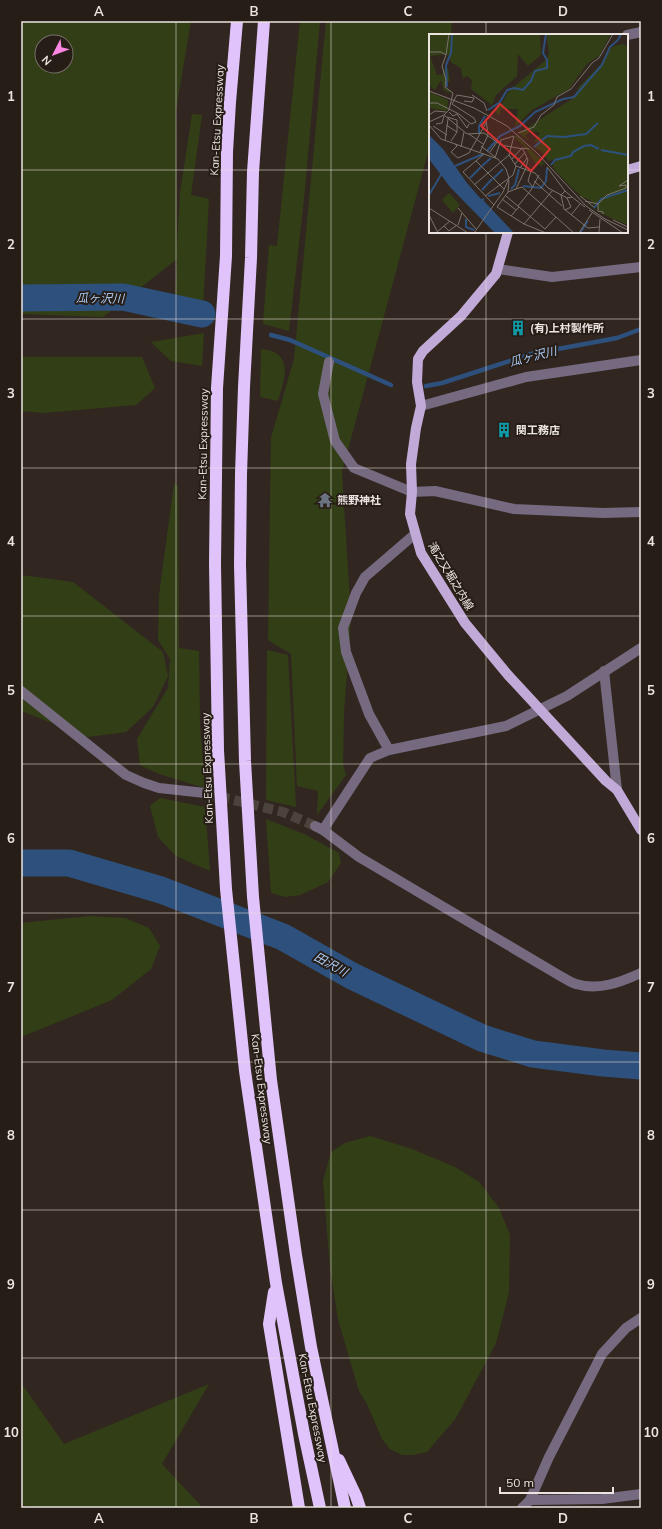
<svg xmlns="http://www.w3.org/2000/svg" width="662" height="1529" font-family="Mulish,'Noto Sans JP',sans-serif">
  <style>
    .green { fill: #323f16; fill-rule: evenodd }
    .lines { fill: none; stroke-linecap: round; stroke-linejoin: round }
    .stream { stroke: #2e507c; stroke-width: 4.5 }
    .river { stroke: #2e507c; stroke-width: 27 }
    .minor-tunnel { stroke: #4d433d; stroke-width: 10; stroke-dasharray: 10 5; stroke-linecap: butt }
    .minor { stroke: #756a80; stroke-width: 10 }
    .major { stroke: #c2aad8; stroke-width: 10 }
    .highway { stroke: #e1c3fb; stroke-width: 12 }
    .grid { fill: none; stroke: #ebe4e0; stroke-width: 1; stroke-opacity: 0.55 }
    .labels { text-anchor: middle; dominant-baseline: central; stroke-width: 4; stroke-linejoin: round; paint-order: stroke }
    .street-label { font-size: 11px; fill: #ebe4e0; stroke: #271d17 }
    .poi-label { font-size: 11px; font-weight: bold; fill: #ebe4e0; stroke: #271d17; text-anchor: start }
    .water-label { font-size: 12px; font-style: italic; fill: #abcbf5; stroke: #271d17 }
    .inset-river { fill: none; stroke: #2e507c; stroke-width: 2 }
    .inset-road { fill: none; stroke: #7b736d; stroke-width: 1 }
    .view { fill: #d73131; fill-opacity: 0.15; stroke: #d73131; stroke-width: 2 }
    .inset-edge { fill: none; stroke: #ebe4e0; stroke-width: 2 }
    .neatline { fill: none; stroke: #ebe4e0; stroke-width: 1.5 }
    .grid-label { font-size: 13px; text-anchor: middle; font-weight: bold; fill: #ebe4e0 }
  </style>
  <rect width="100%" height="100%" fill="#312720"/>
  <!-- green -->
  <g class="green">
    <path d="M 21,21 L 191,21 L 176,110 L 177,248 L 180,193 L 192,114 L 202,115 L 191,195 L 209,199 L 203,307 L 175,302 L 177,259 L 103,317 L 21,314 ZM 42,42 L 66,42 L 66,66 L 42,66 Z"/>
    <polygon points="300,21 320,21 304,199 289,331 263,324 269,245 277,246"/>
    <polygon points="326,21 451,21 452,35 430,35 430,145 342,472 351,618 344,712 343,764 346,775 317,815 318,791 297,786 291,654 268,640 271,438 294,359"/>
    <polygon points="204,333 202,366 171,361 151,342"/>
    <path d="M 261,349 C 265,350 270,350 274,352 C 293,362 282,386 278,401 L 260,397 Z"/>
    <polygon points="21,357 142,357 155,388 136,405 43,413 21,411"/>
    <polygon points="174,484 178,486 179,648 199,651 200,727 205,788 159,774 140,765 137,739 168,688 170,659 158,640 159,595"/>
    <polygon points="21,575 73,582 163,652 168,676 153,707 126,732 88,737 21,711"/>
    <polygon points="267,650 288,655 296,807 266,800"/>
    <polygon points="160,798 205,807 210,871 176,856 158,837 150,806"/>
    <polygon points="266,819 304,834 339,853 341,863 328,882 300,895 285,897 271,893"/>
    <polygon points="90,916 125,918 149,928 160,946 151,969 112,1000 21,1037 21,923"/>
    <polygon points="370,1136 412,1149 455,1167 479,1182 499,1208 510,1235 509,1292 496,1343 456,1418 427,1452 413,1455 402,1455 390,1449 382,1439 367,1404 359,1391 338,1319 330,1268 323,1181 331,1152 345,1143"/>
    <polygon points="21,1383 64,1444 209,1384 162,1464 203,1508 37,1508 21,1505"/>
  </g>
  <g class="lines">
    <!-- stream -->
    <g class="stream">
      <polyline points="271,335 290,340 391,385"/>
      <polyline points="426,386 442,383 531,354 617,338 641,329"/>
    </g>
    <!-- river -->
    <g class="river">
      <polyline points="21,298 123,297 202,314"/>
      <polyline points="21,863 69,863 161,890 283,937 352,976 482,1038 533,1054 603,1063 641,1066"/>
    </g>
    <!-- minor-tunnel -->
    <polyline class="minor-tunnel" points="205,793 283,812 315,826"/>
    <!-- minor -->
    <g class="minor">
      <polyline points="627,35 641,32"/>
      <polyline points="498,269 552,277 641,267"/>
      <polyline points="329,362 323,394 335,441 354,468 412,492 435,491 514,509 603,513 641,512"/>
      <polyline points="421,406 526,377 641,360"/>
      <polyline points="604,671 617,790"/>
      <polyline points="21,691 126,775 144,783 159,788 205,793"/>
      <polyline points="389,750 369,714 346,652 343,628 356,593 365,577 415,534"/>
      <path d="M 315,826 L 323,830 L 359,857 L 562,977 C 566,979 571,983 576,984 C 599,991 621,982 641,973"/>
      <polyline points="323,830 370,758 389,750 506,726 567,696 641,648"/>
      <polyline points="530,1500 602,1499 641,1494"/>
      <polyline points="522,1508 530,1500 549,1457 602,1354 626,1328 641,1318"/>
    </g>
    <!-- major -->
    <g class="major">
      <polyline points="627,170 641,166"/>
      <polyline points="508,232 496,274 461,316 423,351 418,359 417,382 421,406 416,428 411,464 412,492 410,514 421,553 465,623 508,675 606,781 617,790 641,830"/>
    </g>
    <!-- highway -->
    <g class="highway">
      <polyline points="237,21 230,102 227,152 226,256 217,388 215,564 218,750 226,889 245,1071 276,1283 304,1434 320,1508"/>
      <polyline points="264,21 253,172 251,258 244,387 241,474 240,565 245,761 253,897 271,1080 296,1255 311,1347 345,1508"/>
      <polyline points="274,1292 269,1324 299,1508"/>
      <polyline points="339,1460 356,1496 360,1508"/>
    </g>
  </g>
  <!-- grid -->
  <path class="grid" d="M 176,21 L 176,1508M 331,21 L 331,1508M 486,21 L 486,35M 21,170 L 430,170M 627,170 L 641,170M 486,232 L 486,1508M 21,319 L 641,319M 21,468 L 641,468M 21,616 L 641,616M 21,764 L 641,764M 21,913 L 641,913M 21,1062 L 641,1062M 21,1210 L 641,1210M 21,1358 L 641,1358"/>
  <!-- icons -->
  <defs>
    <g id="building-bare" transform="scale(1.2)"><path d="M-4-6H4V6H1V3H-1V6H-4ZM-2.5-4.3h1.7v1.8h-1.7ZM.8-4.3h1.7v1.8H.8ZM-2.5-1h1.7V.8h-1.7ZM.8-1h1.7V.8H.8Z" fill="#0f9aa8" stroke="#271d17" stroke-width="2.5" paint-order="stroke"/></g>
    <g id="temple-bare" transform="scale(1.2)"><path d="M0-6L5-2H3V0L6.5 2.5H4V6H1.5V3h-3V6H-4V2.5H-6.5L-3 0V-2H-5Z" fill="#6b7280" stroke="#271d17" stroke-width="2.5" paint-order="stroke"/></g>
  </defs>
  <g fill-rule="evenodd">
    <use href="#building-bare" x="518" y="328"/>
    <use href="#building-bare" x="504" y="430"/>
    <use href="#temple-bare" x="325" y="500"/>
  </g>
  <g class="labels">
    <!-- street labels -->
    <g class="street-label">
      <text transform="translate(217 120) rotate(-87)">Kan-Etsu Expressway</text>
      <text transform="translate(203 444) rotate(-89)">Kan-Etsu Expressway</text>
      <text transform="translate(451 576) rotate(59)">滝之又堀之内線</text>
      <text transform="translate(207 768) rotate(-92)">Kan-Etsu Expressway</text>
      <text transform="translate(262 1089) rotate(83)">Kan-Etsu Expressway</text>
      <text transform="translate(313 1408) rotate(79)">Kan-Etsu Expressway</text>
    </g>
    <!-- poi labels -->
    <g class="poi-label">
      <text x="530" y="328">(有)上村製作所</text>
      <text x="516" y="430">関工務店</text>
      <text x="337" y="500">熊野神社</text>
    </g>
    <!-- water labels -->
    <g class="water-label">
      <text transform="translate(100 298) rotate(1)">瓜ヶ沢川</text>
      <text transform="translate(533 356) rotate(-14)">瓜ヶ沢川</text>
      <text transform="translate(331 964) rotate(29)">田沢川</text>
    </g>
  </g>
  <!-- overview -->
  <g transform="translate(429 34)">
    <rect width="199" height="199" fill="#312720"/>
    <path d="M 0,0 L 111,0 L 112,21 L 99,32 L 89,20 L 88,42 L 67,61 L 63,71 L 42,55 L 43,46 L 38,42 L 34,45 L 32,34 L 23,29 L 18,20 L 1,22 L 8,41 L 13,41 L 16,33 L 19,35 L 21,47 L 16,49 L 15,52 L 23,59 L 15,57 L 12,46 L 6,56 L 0,51 ZM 117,0 L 182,0 L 170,22 L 158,30 L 140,55 L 103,76 L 86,93 L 89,75 L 72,75 L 70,82 L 65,76 L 72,71 L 80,57 L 118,25 L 120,18 ZM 194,10 L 199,13 L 199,191 L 173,180 L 165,174 L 156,167 L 165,175 L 171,177 L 161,166 L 153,163 L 138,148 L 155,167 L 127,137 L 122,131 L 125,133 L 124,130 L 129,125 L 119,127 L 121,130 L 113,118 L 105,113 L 112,106 L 104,109 L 111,99 L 104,97 L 96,101 L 100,107 L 90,99 L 146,63 L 149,54 L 172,30 L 178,18 L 185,12 ZM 0,58 L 19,66 L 18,77 L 1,74 ZM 87,101 L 115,129 L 113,132 L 106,129 L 96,113 L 86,104 ZM 20,159 L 31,171 L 24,179 L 13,166 Z" fill="#323f16"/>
    <path d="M 0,101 L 14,115 L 38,149 L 52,165 L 55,164 L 55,167 L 85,199 L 66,199 L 21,153 L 0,125 Z" fill="#2e507c"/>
    <path class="inset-river" d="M 18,53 L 17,31 L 22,19 L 23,0M 59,76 L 71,68 L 78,56 L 85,54 L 94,56 L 102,47 L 106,37 L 118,34 L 118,26 L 114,19 L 117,0M 50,99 L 50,92 L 56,82M 135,103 L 157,100 L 169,89M 105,113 L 118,102 L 135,103M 172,116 L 199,121M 58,117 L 71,102 L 91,92 L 106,78 L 134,65 L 145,63 L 173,31 L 181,13 L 189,6 L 192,0M 122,131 L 126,126 L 142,122 L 144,118 L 155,112 L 162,111 L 170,115M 26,132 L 54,120M 53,132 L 62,124M 41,144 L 52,133M 64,145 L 74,135M 94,152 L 112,154 L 117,147 L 118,134M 82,155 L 86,151 L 90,135M 53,156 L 63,145M 0,161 L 13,139M 59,162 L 71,159M 165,174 L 172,165 L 199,156M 37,185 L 37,193 L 45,196M 151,199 L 159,187"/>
    <path class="inset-road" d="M 0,18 L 12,18 L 17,21 L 13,32 L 17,46 L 16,53 L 24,59 L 20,76 L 15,81M 17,21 L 20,0M 0,57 L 45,74 L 78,92 L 108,119 L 157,172 L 176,185 L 199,196M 43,61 L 55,69 L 58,77M 0,69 L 8,69 L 30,80M 20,78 L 24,82 L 28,80 L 38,94 L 40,90M 30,80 L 42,90 L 47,88 L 45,84 L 23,70 L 28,61 L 45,64 L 43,68 L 35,67M 0,81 L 6,77 L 17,78M 18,83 L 28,86 L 28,98M 0,88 L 15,81 L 38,100 L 55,99 L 72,111 L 94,115 L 99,126 L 96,136 L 87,155 L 79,158 L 68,173 L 95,190 L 117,199M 7,90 L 13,89 L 15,82M 0,91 L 12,105 L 69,125 L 77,135 L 80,144 L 74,158 L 45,199M 17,91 L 28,98 L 22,107M 4,92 L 18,101M 89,99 L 105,93 L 112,81 L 125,71 L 128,63 L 142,55 L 163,29 L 170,24 L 184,0M 40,100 L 54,110M 16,107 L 19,85M 26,110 L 28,112 L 22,118 L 29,124 L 40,119 L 57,89M 52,112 L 66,123M 32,113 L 35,98M 51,118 L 59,101 L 57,85M 61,118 L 68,108M 55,120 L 34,138 L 65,171M 66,124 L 72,106 L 85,102M 83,125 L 93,114 L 100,115M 47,127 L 75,155M 86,130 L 96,118M 87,132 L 106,139 L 119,154 L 138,164 L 143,163 L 156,173M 118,133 L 136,157M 91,134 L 98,124M 102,137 L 99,147 L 103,152M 105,147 L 133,172M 45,151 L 80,121 L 85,102M 87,155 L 93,153 L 145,199M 79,158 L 80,146M 132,161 L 135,175 L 159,194 L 170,193M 132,161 L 136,157 L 143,163M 56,162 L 84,141 L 87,132 L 80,121M 77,162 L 116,195M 151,162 L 165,173M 73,165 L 87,176M 156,167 L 169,170M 89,172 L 102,156 L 110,141M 0,174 L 39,199M 29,174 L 47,195M 136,176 L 142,173 L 138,164M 160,176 L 194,199M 174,180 L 174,178 L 169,177 L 169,170 L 178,161 L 197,154 L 197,151 L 190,152 L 199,146M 0,181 L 9,199M 142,181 L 151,170M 82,182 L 90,173M 184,186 L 199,193M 95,190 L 124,156M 29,191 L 33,179M 15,192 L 20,197 L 28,191M 116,195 L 127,183M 8,198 L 21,187M 150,199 L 163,179M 170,199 L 171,185"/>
    <path class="view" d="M 71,70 L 121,115 L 102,137 L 52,92 Z"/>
    <rect width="199" height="199" class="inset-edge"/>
  </g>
  <!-- border -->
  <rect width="662" height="1529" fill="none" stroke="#271d17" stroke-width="44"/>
  <!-- north arrow -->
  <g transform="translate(54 54) rotate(228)"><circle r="19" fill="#271d17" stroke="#756d67"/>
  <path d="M0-3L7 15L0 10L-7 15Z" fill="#fd86e2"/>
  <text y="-6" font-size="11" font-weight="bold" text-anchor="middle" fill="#ebe4e0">N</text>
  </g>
  <!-- scale -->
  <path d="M500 1487v6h113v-6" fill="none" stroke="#ebe4e0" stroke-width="2"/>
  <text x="506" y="1487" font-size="12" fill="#ebe4e0" stroke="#271d17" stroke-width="3" paint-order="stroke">50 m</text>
  <rect x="22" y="22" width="618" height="1485" class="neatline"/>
  <g class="grid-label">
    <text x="99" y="16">A</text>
    <text x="254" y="16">B</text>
    <text x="408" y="16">C</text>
    <text x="563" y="16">D</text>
    <text x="11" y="101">1</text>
    <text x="651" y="101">1</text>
    <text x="11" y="249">2</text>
    <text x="651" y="249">2</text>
    <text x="11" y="398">3</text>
    <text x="651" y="398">3</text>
    <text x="11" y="546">4</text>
    <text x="651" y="546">4</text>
    <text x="11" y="695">5</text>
    <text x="651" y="695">5</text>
    <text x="11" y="843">6</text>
    <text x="651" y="843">6</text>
    <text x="11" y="992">7</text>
    <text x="651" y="992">7</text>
    <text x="11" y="1140">8</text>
    <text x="651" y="1140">8</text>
    <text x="11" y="1289">9</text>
    <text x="651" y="1289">9</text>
    <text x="11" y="1437">10</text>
    <text x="651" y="1437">10</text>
    <text x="99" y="1523">A</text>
    <text x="254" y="1523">B</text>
    <text x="408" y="1523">C</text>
    <text x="563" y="1523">D</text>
  </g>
</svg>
